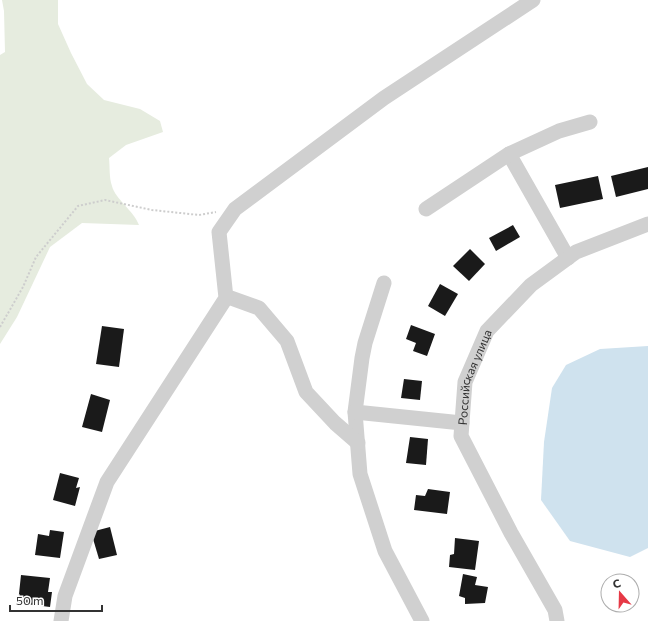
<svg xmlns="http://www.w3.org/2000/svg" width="648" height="621" font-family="Commissioner,sans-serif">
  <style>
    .green { fill: #e6ecdf }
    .water { fill: #cfe2ee }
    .building { fill: #1a1a1a }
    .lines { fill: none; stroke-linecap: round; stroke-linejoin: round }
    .path { stroke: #cdcdcd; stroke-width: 2; stroke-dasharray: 2 2; stroke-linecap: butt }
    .minor { stroke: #d0d0d0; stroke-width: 15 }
    .labels { text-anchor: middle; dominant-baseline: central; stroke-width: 4; stroke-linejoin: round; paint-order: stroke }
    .street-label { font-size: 12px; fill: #333; stroke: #fff }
  </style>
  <rect width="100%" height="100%" fill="#fff"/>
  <!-- green -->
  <path class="green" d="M 2,0 L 58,0 L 58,24 L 71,53 L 87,84 L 104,100 L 140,109 L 160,121 L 163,132 L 126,145 L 109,158 C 110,167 109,178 112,186 C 115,199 134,211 139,225 L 82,223 L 50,247 L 17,317 L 0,344 L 0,55 L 5,52 L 4,11 Z"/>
  <!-- water -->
  <polygon class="water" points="648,346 648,548 630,557 570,541 541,500 544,442 552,388 566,365 600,349"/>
  <!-- building -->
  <g class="building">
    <polygon points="648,167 648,189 616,197 611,176"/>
    <polygon points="598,176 603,199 560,208 555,185"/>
    <polygon points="513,225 520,237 496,251 489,238"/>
    <polygon points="470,249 485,264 469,281 453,266"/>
    <polygon points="440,284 458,294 445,316 428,306"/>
    <polygon points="411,325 435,334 427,356 413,351 416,343 406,339"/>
    <polygon points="102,326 124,329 119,367 96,364"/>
    <polygon points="404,379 422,381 420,400 401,398"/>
    <polygon points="91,394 110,400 102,432 82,427"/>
    <polygon points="410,437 428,439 426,465 406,463"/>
    <polygon points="60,473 79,478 76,488 80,487 75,506 53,500"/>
    <polygon points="428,489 450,492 447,514 414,510 416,495 425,496"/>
    <polygon points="110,527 117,555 99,559 91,532"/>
    <polygon points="50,530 64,532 60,558 35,555 38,534 49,536"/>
    <polygon points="455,538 479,541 475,570 449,567 450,555 454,554"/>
    <polygon points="463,574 477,577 475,585 488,587 485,603 465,604 465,598 459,596"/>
    <polygon points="21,575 50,578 48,592 52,592 50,607 18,603"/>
  </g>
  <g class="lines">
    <!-- path -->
    <polyline class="path" points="0,327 23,287 36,257 78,206 105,200 152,210 199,215 216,212"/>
    <!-- minor -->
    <g class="minor">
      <polyline points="509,154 568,258"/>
      <polyline points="426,209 509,154 559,131 590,122"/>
      <polyline points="384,283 365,343 362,358 355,412 360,474 385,551 422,621"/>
      <polyline points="226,298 231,298 259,308 287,341 306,392 335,423 358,443"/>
      <polyline points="355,412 462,423"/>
      <polyline points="61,621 65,596 107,482 226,298 219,232 235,209 384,98 533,0"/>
      <path id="s1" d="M 557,621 L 555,610 L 511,533 L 461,436 L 465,382 L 487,331 L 531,285 L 576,252 L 648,224"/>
    </g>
  </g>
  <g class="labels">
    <!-- street labels -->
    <g class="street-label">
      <text stroke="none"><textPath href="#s1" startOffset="270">Российская улица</textPath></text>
    </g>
  </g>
  <!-- north arrow -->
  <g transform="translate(620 593) rotate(340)"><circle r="19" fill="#ffffff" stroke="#adadad"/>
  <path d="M0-3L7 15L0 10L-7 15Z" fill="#e63946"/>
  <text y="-6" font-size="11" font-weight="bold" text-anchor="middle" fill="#333333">С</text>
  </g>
  <!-- scale -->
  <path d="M10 605v6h92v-6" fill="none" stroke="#333333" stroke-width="2"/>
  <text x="16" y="605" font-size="12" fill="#333333" stroke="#ffffff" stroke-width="3" paint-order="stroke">50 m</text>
</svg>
